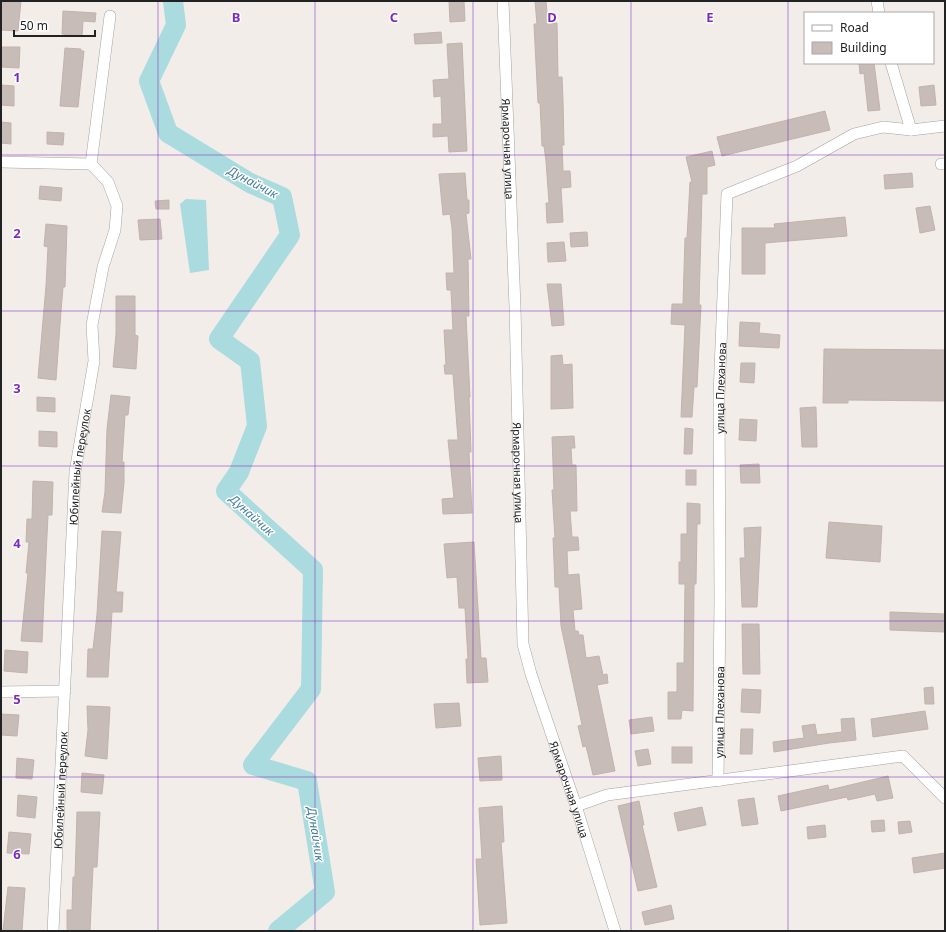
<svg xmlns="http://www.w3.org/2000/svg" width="946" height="932" font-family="'Noto Sans',sans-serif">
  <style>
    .water { fill: #aadbde }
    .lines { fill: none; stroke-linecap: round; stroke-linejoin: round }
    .river { stroke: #aadbde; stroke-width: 20 }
    .building { fill: #c7bcb8; stroke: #c4b2ab }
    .minor-casing { stroke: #a3a3a3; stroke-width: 12 }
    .minor { stroke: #fff; stroke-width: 11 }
    .grid { fill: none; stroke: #7b2cbf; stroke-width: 1; stroke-opacity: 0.55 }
    .labels { text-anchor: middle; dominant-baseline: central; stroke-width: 3; stroke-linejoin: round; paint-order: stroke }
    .street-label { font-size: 11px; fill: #222; stroke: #fff }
    .water-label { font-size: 12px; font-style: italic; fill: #457d9a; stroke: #fff }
    .grid-label { font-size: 13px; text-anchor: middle; font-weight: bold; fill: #7b2cbf; stroke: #fff; stroke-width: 3; stroke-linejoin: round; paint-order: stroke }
  </style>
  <rect width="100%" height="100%" fill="#f2ede9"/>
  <!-- water -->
  <polygon class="water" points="186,199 206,200 209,270 190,273 180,204"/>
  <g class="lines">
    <!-- river -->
    <polyline class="river" points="173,1 176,25 149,81 168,133 250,183 282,197 290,235 219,339 250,361 257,426 239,472 226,491 313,570 311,689 253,765 307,781 325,892 278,931"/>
  </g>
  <!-- building -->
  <g class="building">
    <polygon points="1,1 21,1 18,31 1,30"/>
    <polygon points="449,1 464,1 465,21 450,22"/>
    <polygon points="535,1 546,1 548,24 557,23 558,77 562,77 563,101 564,145 562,145 563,171 570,171 571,187 561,188 563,222 547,223 546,203 549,203 546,161 544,146 542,146 540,103 538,103 534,24 537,24"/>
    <polygon points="63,11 96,13 95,22 83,21 82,36 62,34"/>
    <polygon points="441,32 442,43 415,44 414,34"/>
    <polygon points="462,43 467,151 449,152 448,136 433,137 433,124 442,124 441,96 434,97 433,80 449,79 447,44"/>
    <polygon points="1,47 20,47 19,68 1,67"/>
    <polygon points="65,48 81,49 81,51 84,51 78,107 60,106"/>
    <polygon points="859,63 874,63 880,110 868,111 864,73 860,74"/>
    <polygon points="1,85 14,86 14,106 1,105"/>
    <polygon points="934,85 936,105 921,106 919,87"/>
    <polygon points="825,111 830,130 722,156 717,137"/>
    <polygon points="1,122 11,123 11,144 1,143"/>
    <polygon points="47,132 64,133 63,145 47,144"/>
    <polygon points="712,151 715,165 707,167 707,194 702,194 699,305 701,305 697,387 694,387 692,417 681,417 685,325 671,324 672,304 683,304 685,238 687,238 690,182 692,182 686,157"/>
    <polygon points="465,173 467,200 469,200 469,213 466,214 471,259 468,259 469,316 466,316 470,397 469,397 471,452 469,452 472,513 443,514 442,499 454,498 448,440 458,440 453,374 445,374 444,365 446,365 444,330 453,330 451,290 447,290 446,273 454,273 452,228 450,214 443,215 439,174"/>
    <polygon points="912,173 913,187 885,189 884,175"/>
    <polygon points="40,186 62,188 61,201 39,199"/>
    <polygon points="169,200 169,209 156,209 155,201"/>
    <polygon points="930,206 935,230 920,233 916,208"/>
    <polygon points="845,217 847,236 765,243 765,274 742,274 742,228 775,228 774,224"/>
    <polygon points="160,219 162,239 140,240 138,220"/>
    <polygon points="46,224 67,226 65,287 63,287 61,311 56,380 38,378 46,286 48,247 44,246"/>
    <polygon points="587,232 588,246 571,247 570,233"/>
    <polygon points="564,242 566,261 548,262 547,243"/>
    <polygon points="547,284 561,284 564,325 552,326"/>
    <polygon points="116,296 135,296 135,335 138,336 136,369 113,367 116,334"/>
    <polygon points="740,322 760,323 759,333 780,335 779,348 739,346"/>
    <polygon points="824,349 945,350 945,401 848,400 848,403 823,403"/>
    <polygon points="562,355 563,365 572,364 573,408 551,409 551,356"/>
    <polygon points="741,363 755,363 754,383 740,382"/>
    <polygon points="111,395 130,397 128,415 125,415 122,462 124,462 124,483 121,513 102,512 105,492 107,429"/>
    <polygon points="37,397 55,398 55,412 37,411"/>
    <polygon points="816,407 817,447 802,447 800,408"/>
    <polygon points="740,419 757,420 756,441 739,440"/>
    <polygon points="685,428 693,429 692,454 684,454"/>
    <polygon points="39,431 57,432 57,447 39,446"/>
    <polygon points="574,436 575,448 571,448 572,465 576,465 577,511 570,511 572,537 578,537 579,550 567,551 568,575 579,574 582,609 573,610 575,631 578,631 579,635 583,635 586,658 599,656 603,675 607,674 608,683 597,685 615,771 593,775 586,746 583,747 578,726 582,725 561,626 559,587 555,587 554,561 553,538 555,538 552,490 554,490 552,437"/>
    <polygon points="759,464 760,483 741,483 740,465"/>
    <rect x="686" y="470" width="10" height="15"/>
    <polygon points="33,481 53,482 52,515 48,515 46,556 42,642 21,641 28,573 26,573 29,542 26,542 27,519 32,519"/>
    <polygon points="687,503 700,504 700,524 697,524 696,584 694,584 693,711 682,710 681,719 668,719 668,692 677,692 677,663 684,663 685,584 679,584 679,562 681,562 681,534 687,534"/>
    <polygon points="829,522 882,526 880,562 826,558"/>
    <polygon points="761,527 757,607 742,607 740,558 745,558 744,528"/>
    <polygon points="102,531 121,532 116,592 123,592 122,612 112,612 108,677 87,677 88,649 93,649 97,614"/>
    <polygon points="474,542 481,658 486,658 488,682 467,683 466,659 468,659 465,608 459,608 457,577 447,578 444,544"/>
    <polygon points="890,612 945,614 945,632 890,630"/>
    <polygon points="742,624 759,624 760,674 743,674"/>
    <polygon points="5,650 28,652 27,673 4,671"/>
    <polygon points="933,687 934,704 925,704 924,688"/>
    <polygon points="742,689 761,690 760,713 741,712"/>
    <polygon points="459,703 461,726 436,728 434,704"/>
    <polygon points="87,706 110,707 107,759 85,756 88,730"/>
    <polygon points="925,711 928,729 873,737 871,719"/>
    <polygon points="1,714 19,715 17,736 1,735"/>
    <polygon points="652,717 654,731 631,734 629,720"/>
    <polygon points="854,718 856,740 829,743 774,752 773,742 804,738 802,726 815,724 817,735 842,732 841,719"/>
    <polygon points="741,729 753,729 752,754 740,754"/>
    <rect x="672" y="747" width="20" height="16"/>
    <polygon points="648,749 651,764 638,766 635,751"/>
    <polygon points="501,756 502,780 480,781 478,758"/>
    <polygon points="17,758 34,760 32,779 16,778"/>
    <polygon points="82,773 104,775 102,794 81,792"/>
    <polygon points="888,776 893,798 877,801 875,794 848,800 847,797 781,811 778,796 828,785 829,790"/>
    <polygon points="18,795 37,797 35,818 17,816"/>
    <polygon points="754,798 758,824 742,826 738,800"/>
    <polygon points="639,801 644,825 642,825 657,887 638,891 618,806"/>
    <polygon points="502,806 504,842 501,842 507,923 480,925 476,859 482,859 479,808"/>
    <polygon points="702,807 706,825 678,831 674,813"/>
    <polygon points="77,812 100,812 97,867 93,867 90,931 67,931 67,910 72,910 73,877 75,877"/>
    <polygon points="884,820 885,831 872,832 871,821"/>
    <polygon points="910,821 912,832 899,834 898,822"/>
    <polygon points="825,825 826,837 808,839 807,827"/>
    <polygon points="9,832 31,834 29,854 7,853"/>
    <polygon points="945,853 945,868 914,873 912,858"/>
    <polygon points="8,887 25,888 22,931 3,930"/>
    <polygon points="671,905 674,919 645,925 642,912"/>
  </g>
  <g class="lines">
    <!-- minor casing -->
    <g class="minor-casing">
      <g id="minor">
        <path id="s1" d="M 503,1 L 515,307 L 523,644 L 531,674 L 576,806 L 615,931"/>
        <polyline points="877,1 879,13"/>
        <polyline points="891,63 911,130"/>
        <polyline points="1,162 91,164"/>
        <polyline points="941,164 945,164"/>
        <polyline points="1,692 65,691"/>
        <path id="s2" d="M 718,781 L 720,599 L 719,396 L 727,194 L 797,166 L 854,134 L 883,127 L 911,130 L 945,126"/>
        <polyline points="576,806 607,795 903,756 945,798"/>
        <path id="s3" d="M 53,931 L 75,472 L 94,361 L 92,325 L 103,267 L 115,230 L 117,206 L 108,182 L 91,164 L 110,16"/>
      </g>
    </g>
    <!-- minor -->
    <use href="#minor" class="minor"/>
  </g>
  <!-- grid -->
  <path class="grid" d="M 158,1 L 158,931M 315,1 L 315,931M 473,1 L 473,931M 631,1 L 631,931M 788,1 L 788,931M 1,155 L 945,155M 1,311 L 945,311M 1,466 L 945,466M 1,621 L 945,621M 1,777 L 945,777"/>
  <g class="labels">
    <!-- street labels -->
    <g class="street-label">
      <text stroke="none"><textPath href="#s1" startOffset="148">Ярмарочная улица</textPath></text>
      <text stroke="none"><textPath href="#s2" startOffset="393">улица Плеханова</textPath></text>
      <text stroke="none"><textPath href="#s3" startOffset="465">Юбилейный переулок</textPath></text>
      <text stroke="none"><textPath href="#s1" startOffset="472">Ярмарочная улица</textPath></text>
      <text stroke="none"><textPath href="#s2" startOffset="69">улица Плеханова</textPath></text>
      <text stroke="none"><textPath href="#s1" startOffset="796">Ярмарочная улица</textPath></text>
      <text stroke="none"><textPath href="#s3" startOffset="141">Юбилейный переулок</textPath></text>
    </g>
    <!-- water labels -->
    <g class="water-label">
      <text transform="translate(253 182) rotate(28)">Дунайчик</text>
      <text transform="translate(252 515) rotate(42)">Дунайчик</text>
      <text transform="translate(316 834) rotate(81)">Дунайчик</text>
    </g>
  </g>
  <g class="grid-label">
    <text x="236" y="22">B</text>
    <text x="394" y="22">C</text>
    <text x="552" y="22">D</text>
    <text x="710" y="22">E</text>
    <text x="17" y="82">1</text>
    <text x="17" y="238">2</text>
    <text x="17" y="393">3</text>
    <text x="17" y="548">4</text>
    <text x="17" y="704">5</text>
    <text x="17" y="859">6</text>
  </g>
  <!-- border -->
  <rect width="946" height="932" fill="none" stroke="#222222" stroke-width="4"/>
  <!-- legend -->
  <rect x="804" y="12" width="130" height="52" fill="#ffffff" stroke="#a7a7a7"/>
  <rect x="812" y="25" width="20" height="6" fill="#ffffff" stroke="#a7a7a7"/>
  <text x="840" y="32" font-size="12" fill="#222222">Road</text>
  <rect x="812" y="42" width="20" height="12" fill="#c7bcb8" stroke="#a7a7a7"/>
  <text x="840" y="52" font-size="12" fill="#222222">Building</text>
  <!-- scale -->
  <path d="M14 30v6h81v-6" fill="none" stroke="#222222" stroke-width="2"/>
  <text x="20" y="30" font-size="12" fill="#222222" stroke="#ffffff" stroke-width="3" paint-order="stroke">50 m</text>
</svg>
